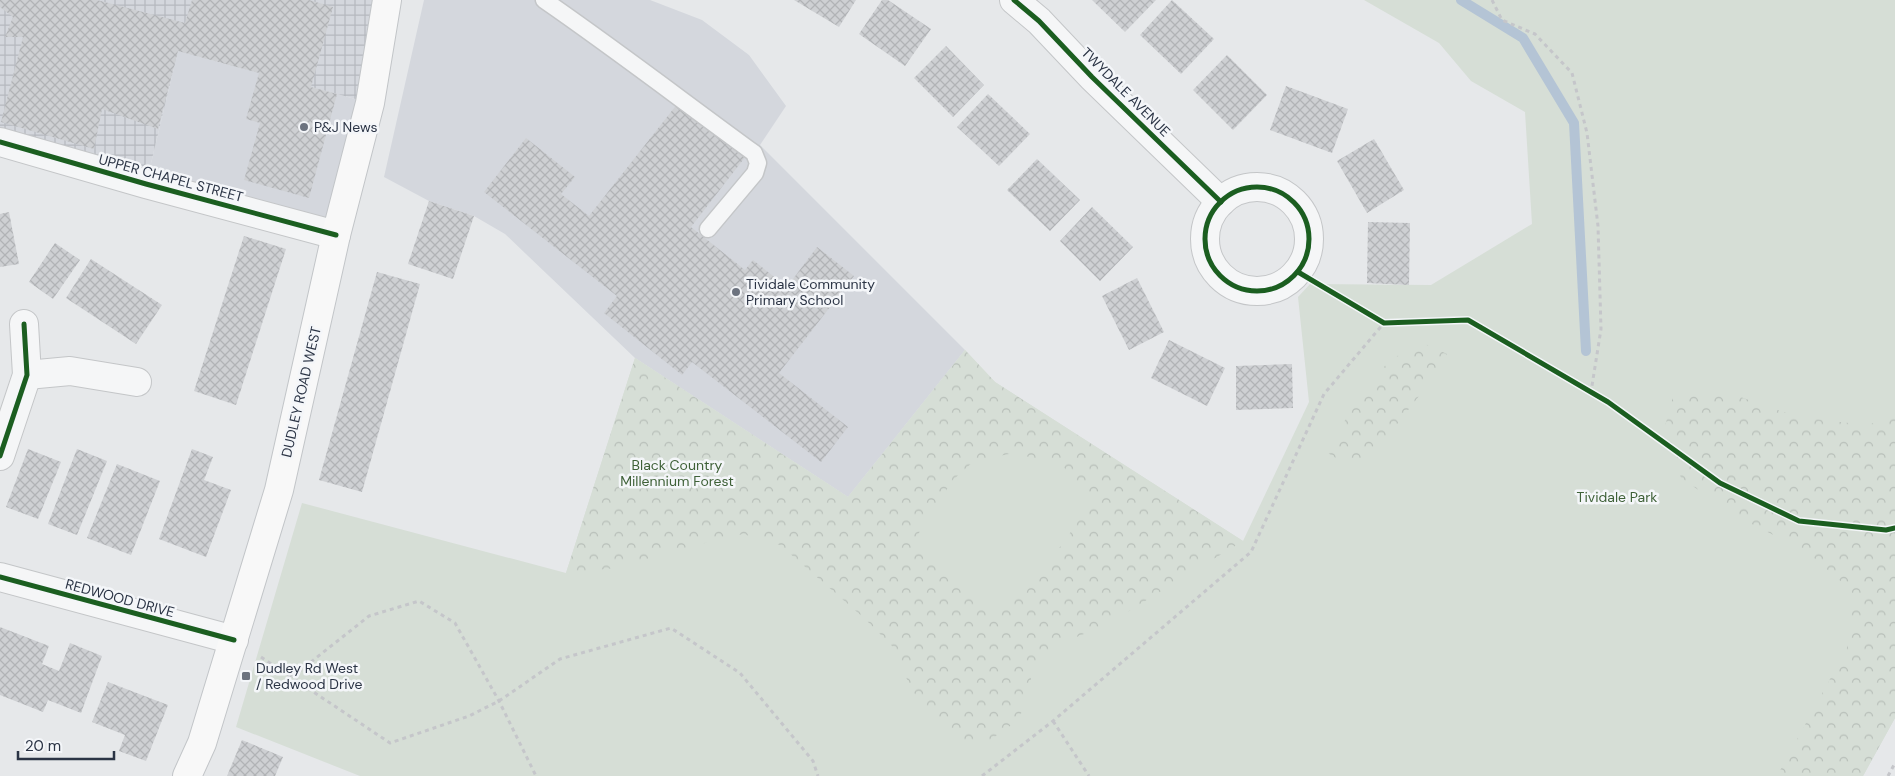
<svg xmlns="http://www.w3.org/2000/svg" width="1895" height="776" font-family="'DM Sans',sans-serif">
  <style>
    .built { fill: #d4d7dd }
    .industrial { fill: url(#industrial-grid) }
    .green { fill: #d6ded6 }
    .forest { fill: url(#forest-crowns); fill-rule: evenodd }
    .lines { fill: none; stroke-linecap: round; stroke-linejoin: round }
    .stream { stroke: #b4c4d5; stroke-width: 10 }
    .building { fill: url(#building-cross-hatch) }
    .service-casing { stroke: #c4c6c8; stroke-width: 19 }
    .minor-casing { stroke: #c4c6c8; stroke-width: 30 }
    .primary-casing { stroke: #c2c5c8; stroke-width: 30 }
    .path { stroke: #c5c6ca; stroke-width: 3; stroke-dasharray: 4 4; stroke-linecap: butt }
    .service { stroke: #f5f6f7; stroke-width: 16 }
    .minor { stroke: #f5f6f7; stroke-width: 28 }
    .primary { stroke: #f8f8f8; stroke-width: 28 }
    .cycleway-casing { stroke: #f4f6f9; stroke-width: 8 }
    .cycleway { stroke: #1b5e20; stroke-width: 5 }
    .poi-dot { fill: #6c737f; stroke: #f4f6f9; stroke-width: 2 }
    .labels { text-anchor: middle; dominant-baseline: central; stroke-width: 5; stroke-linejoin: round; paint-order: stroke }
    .street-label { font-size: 14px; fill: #2b3445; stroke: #f4f6f9 }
    .poi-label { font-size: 14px; fill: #2b3445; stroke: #f4f6f9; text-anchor: start }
    .park-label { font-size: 14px; fill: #3f6138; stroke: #f4f6f9 }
  </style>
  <defs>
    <pattern id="industrial-grid" width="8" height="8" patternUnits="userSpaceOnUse" patternTransform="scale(1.25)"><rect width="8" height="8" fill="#d4d7dd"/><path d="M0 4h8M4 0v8" fill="none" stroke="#b6b9bf"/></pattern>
    <pattern id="forest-crowns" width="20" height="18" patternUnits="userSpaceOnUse" patternTransform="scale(1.25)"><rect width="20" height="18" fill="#d6ded6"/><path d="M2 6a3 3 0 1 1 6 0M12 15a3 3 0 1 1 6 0" fill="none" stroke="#b8bfb9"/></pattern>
    <pattern id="building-cross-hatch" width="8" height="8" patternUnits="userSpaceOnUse" patternTransform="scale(1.25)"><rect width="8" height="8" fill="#ced0d3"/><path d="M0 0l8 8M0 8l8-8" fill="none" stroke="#b1b3b6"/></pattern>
  </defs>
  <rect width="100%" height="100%" fill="#e6e8ea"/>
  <!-- built -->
  <g class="built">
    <polygon points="424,0 650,0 702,20 749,55 786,106 760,145 965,350 848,497 635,358 505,234 474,216 429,201 384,177"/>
    <polygon points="178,51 370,103 336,235 146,184"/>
  </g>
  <!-- industrial -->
  <polygon class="industrial" points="0,0 387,0 370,103 178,51 146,184 0,142"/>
  <!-- green -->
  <polygon class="green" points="1364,0 1895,0 1895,718 1863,776 360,776 236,727 302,503 566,573 635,358 848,497 965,350 995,382 1243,541 1309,402 1298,297 1310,284 1431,285 1532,224 1525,112 1471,81 1439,43"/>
  <!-- forest -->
  <g class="forest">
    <polygon points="1421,342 1447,354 1433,378 1370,459 1343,463 1328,453 1354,403 1389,361"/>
    <path d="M 965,350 L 995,382 L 1243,541 L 1106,625 L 1052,647 L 1031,671 L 1031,695 L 1017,721 L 986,743 L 958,740 L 912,691 L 893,647 L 865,619 L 780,545 L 743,534 L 684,548 L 616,568 L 566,573 L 635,358 L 848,497 ZM 1014,453 L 1063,466 L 1089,503 L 1065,541 L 1009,606 L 986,605 L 934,565 L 917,536 L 953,480 L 974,461 Z"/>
    <polygon points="1674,393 1729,393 1798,417 1866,425 1895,417 1895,718 1863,776 1777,776 1847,648 1852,591 1807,552 1738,517 1681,478 1665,426"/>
  </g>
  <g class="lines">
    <!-- stream -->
    <polyline class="stream" points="1461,0 1523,38 1574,123 1586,351"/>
  </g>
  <!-- building -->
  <g class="building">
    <polygon points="0,0 97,0 185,23 192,0 309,0 333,7 311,87 337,94 309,198 244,180 260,123 246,119 259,73 178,51 158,129 102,109 94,149 1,122 23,37 5,37 13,17 0,7"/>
    <polygon points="794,0 856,0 839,27"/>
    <polygon points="882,0 888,0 931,29 905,66 859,34"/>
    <polygon points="1092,0 1156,0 1125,32"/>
    <polygon points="1172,0 1214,39 1181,74 1140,35"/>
    <polygon points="946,46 984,85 953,117 914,78"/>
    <polygon points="1227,55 1267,95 1233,130 1193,90"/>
    <polygon points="1286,86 1348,109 1332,153 1270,130"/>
    <polygon points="988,94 1030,134 999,166 957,127"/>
    <polygon points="678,103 746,156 691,227 745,270 753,260 787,287 817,247 854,276 779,373 848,427 821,462 692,362 682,375 604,313 617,296 484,192 526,138 575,177 561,194 589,216"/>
    <polygon points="1374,139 1404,190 1367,213 1337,161"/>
    <polygon points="1037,159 1080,200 1050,231 1007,190"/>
    <polygon points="429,201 474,216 453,279 408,264"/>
    <polygon points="1092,207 1133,247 1100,281 1060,241"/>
    <polygon points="9,212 19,264 0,267 0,214"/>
    <polygon points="1368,222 1410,223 1409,285 1367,283"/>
    <polygon points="244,236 286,249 236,405 194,391"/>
    <polygon points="55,243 80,260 53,299 29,282"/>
    <polygon points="91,259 162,305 136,344 66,298"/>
    <polygon points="377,272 420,284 362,492 319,480"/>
    <polygon points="1137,278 1164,332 1129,350 1102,296"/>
    <polygon points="1169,340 1225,368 1207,406 1151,378"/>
    <polygon points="1292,364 1293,408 1236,410 1236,366"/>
    <polygon points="28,449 61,462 38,519 6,507"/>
    <polygon points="77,449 107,461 77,535 48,524"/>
    <polygon points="192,449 213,457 204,480 231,490 206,557 159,539"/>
    <polygon points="117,464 160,481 131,555 87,538"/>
    <polygon points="0,627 49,646 42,664 59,671 70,643 102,656 81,713 48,700 43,712 0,695"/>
    <polygon points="108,682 168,705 146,761 119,751 125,735 92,722"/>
    <polygon points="242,740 283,757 275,776 227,776"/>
  </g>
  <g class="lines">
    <!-- service casing -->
    <g class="service-casing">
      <path id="service" d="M 544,0 C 615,49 684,102 754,153 L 758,163 L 755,173 L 708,229"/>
    </g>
    <!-- minor casing -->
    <g class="minor-casing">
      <g id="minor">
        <polyline points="1014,0 1039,21 1092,77 1221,202"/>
        <polyline points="0,142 146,184 336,235"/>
        <circle cx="1257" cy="239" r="52"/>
        <polyline points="27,375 70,371 137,382"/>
        <polyline points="0,456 27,375 24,324"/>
        <polyline points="0,577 234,640"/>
      </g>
    </g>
    <!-- primary casing -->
    <g class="primary-casing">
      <polyline id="primary" points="187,776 202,743 279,490 336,235 370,103 387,0"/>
    </g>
    <!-- path -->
    <g class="path">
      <polyline points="1492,0 1502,20 1535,34 1572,73 1587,133 1598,226 1601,329 1591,392"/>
      <polyline points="1298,272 1384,323 1468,320 1608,402 1720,483 1799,521 1886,530 1895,528"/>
      <polyline points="261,657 390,743 469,716 499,701 560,659 671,628 740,673 813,761 818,776"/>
      <polyline points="292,677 369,616 419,601 455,623 499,701 536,776"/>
      <polyline points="1053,721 1089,776"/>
      <polyline points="982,776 1053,721 1251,552 1324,394 1384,323"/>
      <polyline points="1888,776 1895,763"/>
    </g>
    <!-- service -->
    <use href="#service" class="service"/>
    <!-- minor -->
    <use href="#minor" class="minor"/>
    <!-- primary -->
    <use href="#primary" class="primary"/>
    <!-- cycleway casing -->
    <g class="cycleway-casing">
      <g id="cycleway">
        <polyline points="1014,0 1039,21 1092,77 1221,202"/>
        <polyline points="0,142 146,184 336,235"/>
        <circle cx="1257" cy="239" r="52"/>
        <polyline points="1298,272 1384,323 1468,320 1608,402 1720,483 1799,521 1886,530 1895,528"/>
        <polyline points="0,456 27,375 24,324"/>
        <polyline points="0,577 234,640"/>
      </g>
    </g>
    <!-- cycleway -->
    <use href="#cycleway" class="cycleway"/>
  </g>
  <!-- markers -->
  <g class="poi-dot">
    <circle cx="304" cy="127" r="5"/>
    <circle cx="736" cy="292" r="5"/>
    <rect x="241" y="671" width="10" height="10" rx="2.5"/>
  </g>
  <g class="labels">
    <!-- street labels -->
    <g class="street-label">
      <text transform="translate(1126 92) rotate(45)">TWYDALE AVENUE</text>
      <text transform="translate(171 178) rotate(15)">UPPER CHAPEL STREET</text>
      <text transform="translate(301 392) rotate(-77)">DUDLEY ROAD WEST</text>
      <text transform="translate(120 598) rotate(15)">REDWOOD DRIVE</text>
    </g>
    <!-- poi labels -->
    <g class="poi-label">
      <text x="314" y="127">P&amp;J News</text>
      <text x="746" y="284">Tividale Community<tspan x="746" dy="16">Primary School</tspan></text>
      <text x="256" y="668">Dudley Rd West<tspan x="256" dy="16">/ Redwood Drive</tspan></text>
    </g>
    <!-- park labels -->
    <g class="park-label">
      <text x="677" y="465">Black Country<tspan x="677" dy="16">Millennium Forest</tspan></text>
      <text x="1617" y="497">Tividale Park</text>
    </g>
  </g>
  <!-- scale -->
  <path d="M18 751v8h96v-8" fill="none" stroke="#2b3445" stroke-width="2.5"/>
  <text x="25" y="751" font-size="15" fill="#2b3445" stroke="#f4f6f9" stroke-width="4" paint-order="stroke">20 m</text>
</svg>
